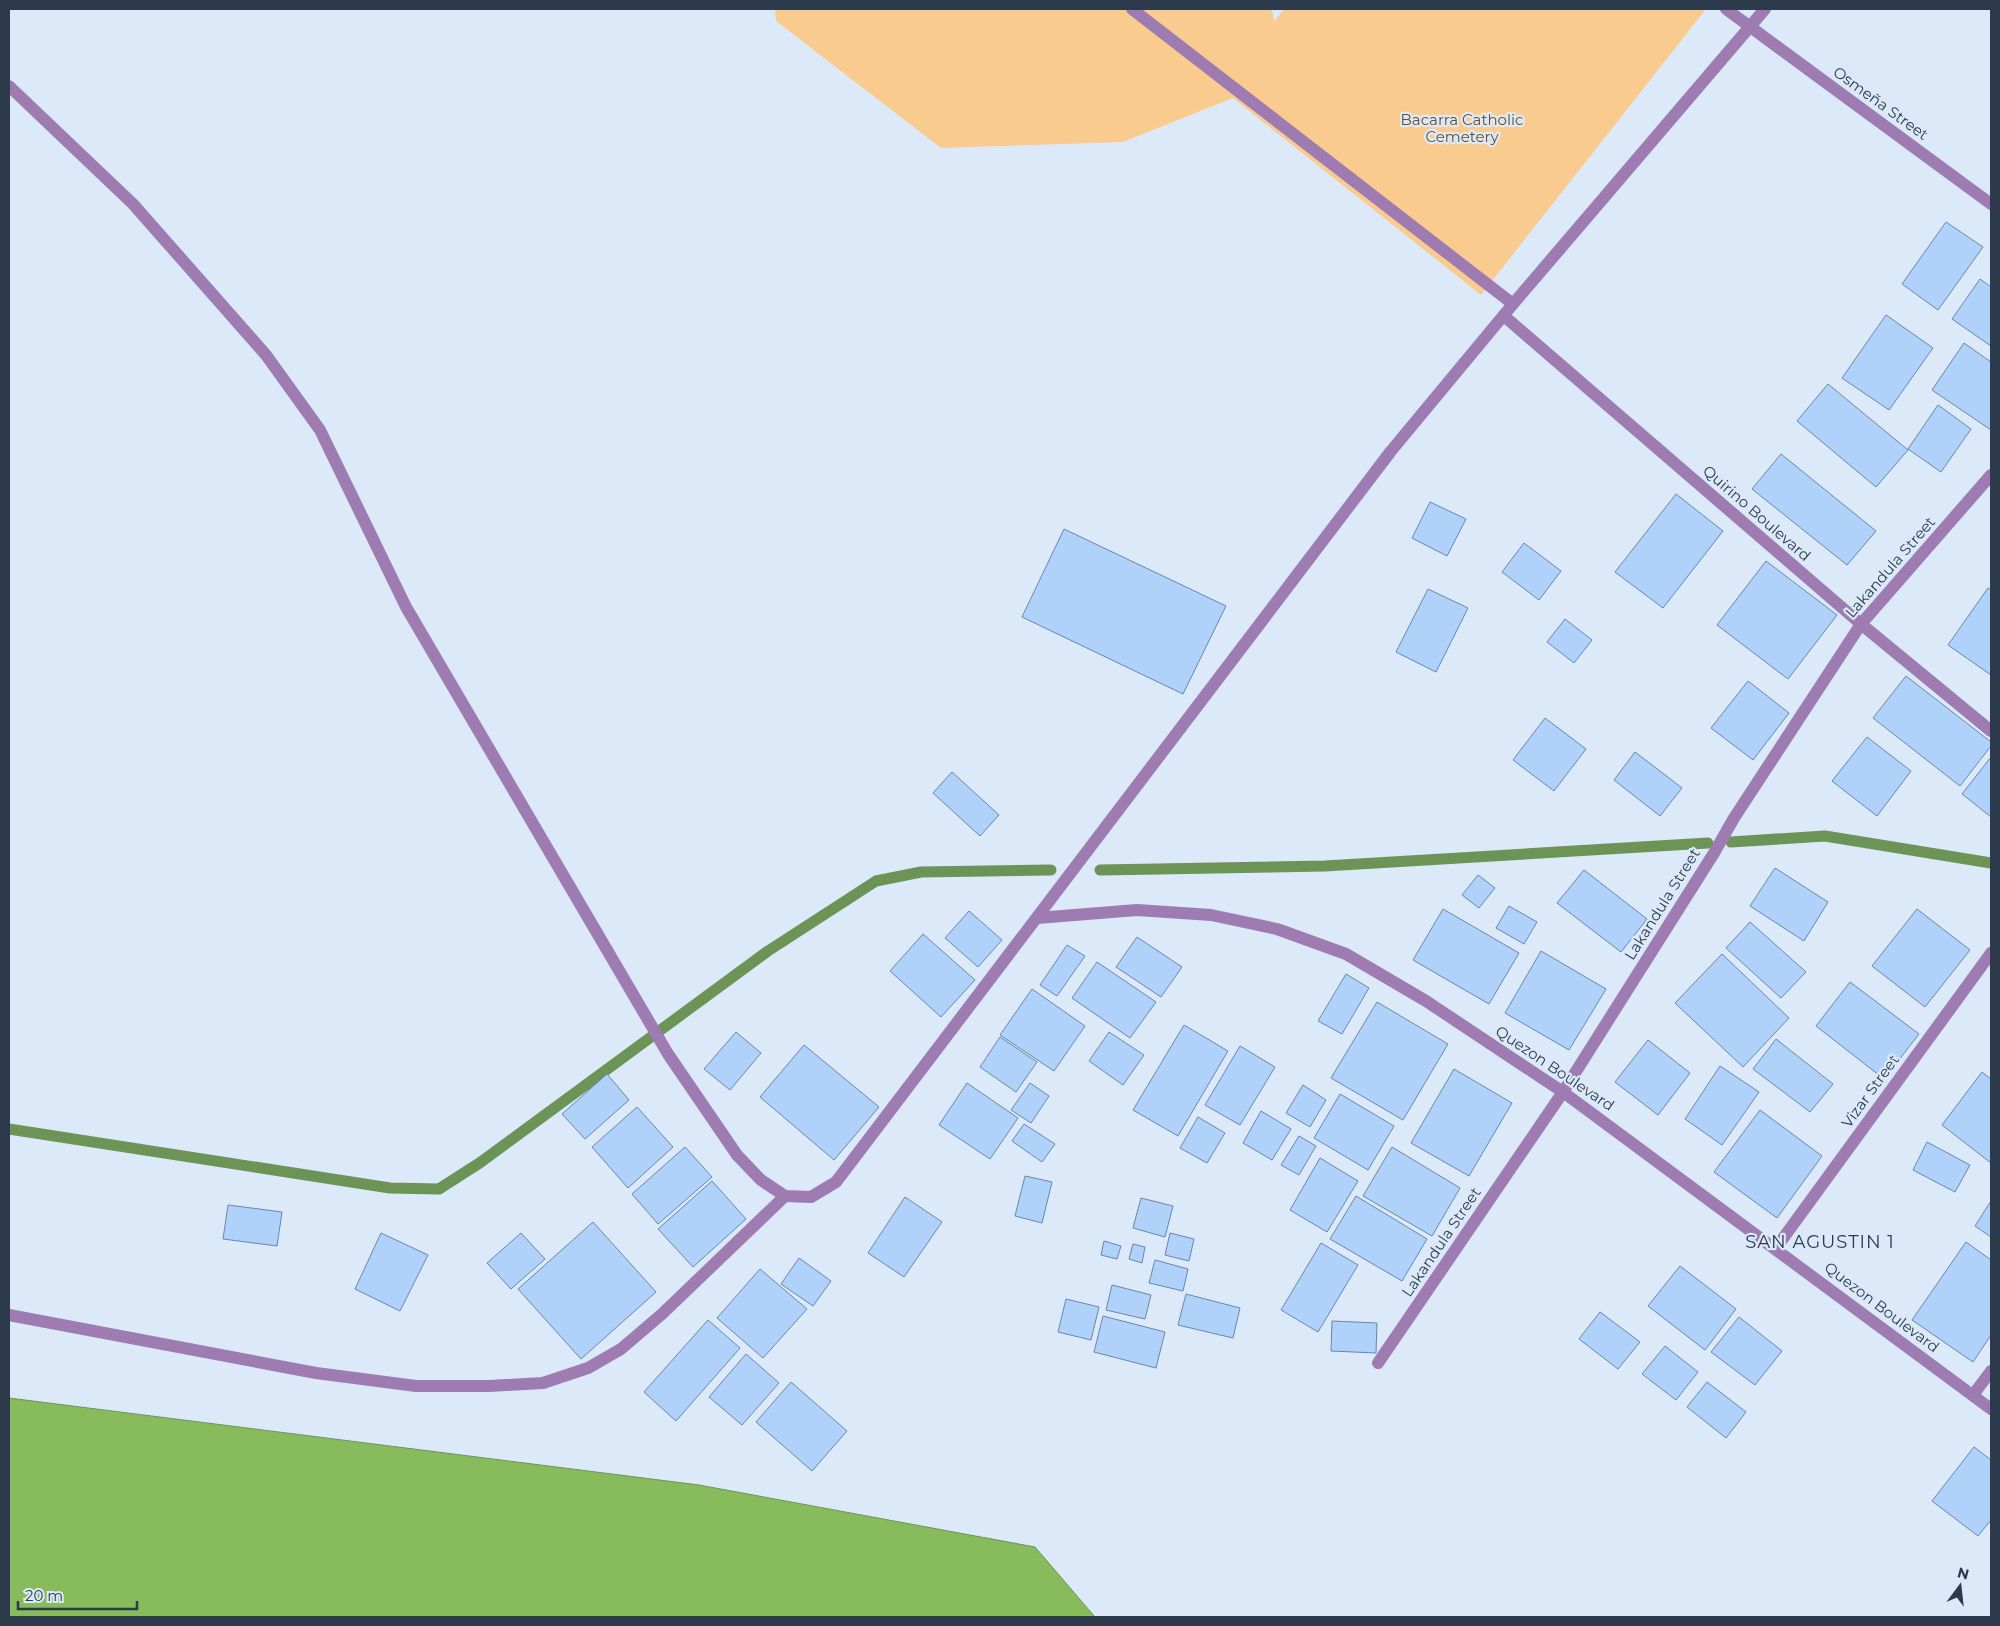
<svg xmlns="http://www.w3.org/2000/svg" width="2000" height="1626" font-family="Montserrat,sans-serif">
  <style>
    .green { fill: #facb8f }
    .water { fill: #87bb5c; stroke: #6c9457 }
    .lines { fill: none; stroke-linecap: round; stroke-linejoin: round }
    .stream { stroke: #6c9457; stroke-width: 11 }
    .building { fill: #b0d2fa; stroke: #6787ac }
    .minor { stroke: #9e7cb2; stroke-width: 12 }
    .labels { text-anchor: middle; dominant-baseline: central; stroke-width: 4.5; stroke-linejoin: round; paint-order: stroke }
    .street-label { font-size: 15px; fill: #2d3a4b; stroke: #dbe9f9 }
    .park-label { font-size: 15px; fill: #6b4e28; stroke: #dbe9f9 }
    .quarter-label { font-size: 18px; letter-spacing: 1px; fill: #2d3a4b; stroke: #dbe9f9 }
  </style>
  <rect width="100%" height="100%" fill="#dbe9f9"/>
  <!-- green -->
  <polygon class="green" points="775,9 1272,9 1274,22 1284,9 1706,9 1481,295 1233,98 1123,142 941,148 776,21"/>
  <!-- water -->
  <polygon class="water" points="9,1398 699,1485 1035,1547 1095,1617 9,1617"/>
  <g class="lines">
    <!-- stream -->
    <g class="stream">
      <polyline points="1731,842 1825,836 1991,863"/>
      <polyline points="1100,870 1325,866 1708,843"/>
      <polyline points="9,1129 390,1188 439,1189 481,1162 768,951 876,881 921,872 1051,870"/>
    </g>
  </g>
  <!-- building -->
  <g class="building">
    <polygon points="1946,222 1983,247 1938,310 1902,284"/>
    <polygon points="1980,279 1991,287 1991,346 1952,319"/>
    <polygon points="1886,315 1933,348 1889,410 1842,378"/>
    <polygon points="1964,343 1991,362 1991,430 1932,390"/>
    <polygon points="1828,384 1908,450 1876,487 1797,421"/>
    <polygon points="1938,405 1971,429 1941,472 1908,449"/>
    <polygon points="1781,454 1876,531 1847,565 1752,489"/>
    <polygon points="1676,494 1723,531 1663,608 1615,572"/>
    <polygon points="1430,502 1466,519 1447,556 1412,538"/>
    <polygon points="1064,529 1226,606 1183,694 1022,617"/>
    <polygon points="1524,543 1561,571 1539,600 1502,572"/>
    <polygon points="1766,561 1837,615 1788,679 1717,625"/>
    <polygon points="1988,588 1991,590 1991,675 1948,645"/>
    <polygon points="1428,589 1468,608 1436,672 1396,652"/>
    <polygon points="1565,619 1592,640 1574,663 1547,642"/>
    <polygon points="1906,676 1991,742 1991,746 1960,786 1873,718"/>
    <polygon points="1748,681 1789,713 1753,760 1711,728"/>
    <polygon points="1545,718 1586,749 1554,791 1513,760"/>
    <polygon points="1867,737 1911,771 1877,816 1832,781"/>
    <polygon points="1635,752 1682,788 1660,816 1614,780"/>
    <polygon points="1991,757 1991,817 1962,794"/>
    <polygon points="952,772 999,815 980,836 933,793"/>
    <polygon points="1775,868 1828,902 1804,941 1750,906"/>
    <polygon points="1584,870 1647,919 1621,952 1557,903"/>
    <polygon points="1478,875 1495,888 1479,908 1462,895"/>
    <polygon points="1509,906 1537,922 1524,944 1496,928"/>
    <polygon points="1443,909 1519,953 1489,1004 1413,960"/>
    <polygon points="1917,909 1970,950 1925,1007 1872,966"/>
    <polygon points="969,911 1002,940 978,967 945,938"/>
    <polygon points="1750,922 1806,972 1781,998 1726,948"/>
    <polygon points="923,934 975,980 941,1017 890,971"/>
    <polygon points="1137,937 1182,967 1161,997 1116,967"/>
    <polygon points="1067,945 1085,956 1057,996 1040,985"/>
    <polygon points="1541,951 1606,989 1569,1050 1505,1013"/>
    <polygon points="1722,954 1789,1018 1743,1067 1675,1003"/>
    <polygon points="1097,962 1156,1002 1130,1038 1072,998"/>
    <polygon points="1346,974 1369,988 1342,1034 1318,1021"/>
    <polygon points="1850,982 1919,1034 1884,1079 1816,1026"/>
    <polygon points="1032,989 1085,1026 1054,1071 1000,1035"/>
    <polygon points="1377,1002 1448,1044 1403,1120 1331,1078"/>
    <polygon points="1184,1025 1228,1051 1178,1136 1133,1110"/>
    <polygon points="736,1032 761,1053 730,1090 704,1069"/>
    <polygon points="1109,1032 1144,1055 1123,1085 1089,1061"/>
    <polygon points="1000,1037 1037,1062 1016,1092 980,1067"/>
    <polygon points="1776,1039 1833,1084 1810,1112 1753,1069"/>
    <polygon points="1648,1040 1690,1073 1658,1115 1615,1082"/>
    <polygon points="804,1045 879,1107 834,1160 760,1097"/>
    <polygon points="1240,1046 1275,1067 1240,1125 1205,1105"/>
    <polygon points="1720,1066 1759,1092 1722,1145 1685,1119"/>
    <polygon points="1454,1069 1512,1103 1469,1176 1411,1143"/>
    <polygon points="1982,1072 1991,1079 1991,1163 1942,1125"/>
    <polygon points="607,1074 629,1100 585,1139 562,1114"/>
    <polygon points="967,1083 1018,1118 990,1159 939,1125"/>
    <polygon points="1030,1083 1049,1096 1031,1123 1011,1110"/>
    <polygon points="1303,1085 1326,1100 1310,1127 1286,1113"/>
    <polygon points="1340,1094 1394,1126 1368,1170 1314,1138"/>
    <polygon points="637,1107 673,1147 628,1188 592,1147"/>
    <polygon points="1760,1110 1822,1156 1777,1218 1714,1172"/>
    <polygon points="1261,1111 1291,1129 1272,1160 1243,1143"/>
    <polygon points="1198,1117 1225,1133 1207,1163 1180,1148"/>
    <polygon points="1024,1124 1055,1144 1042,1162 1012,1141"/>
    <polygon points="1299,1136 1316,1146 1299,1175 1281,1165"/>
    <polygon points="1927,1142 1970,1165 1955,1192 1913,1170"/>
    <polygon points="685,1147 712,1177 658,1224 632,1194"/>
    <polygon points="1392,1147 1460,1188 1432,1236 1363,1196"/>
    <polygon points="1320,1158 1358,1181 1327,1232 1290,1210"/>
    <polygon points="1025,1176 1052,1182 1042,1223 1015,1216"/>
    <polygon points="712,1181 746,1219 693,1267 658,1229"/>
    <polygon points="1356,1196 1427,1239 1402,1281 1330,1239"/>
    <polygon points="905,1197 942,1222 904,1277 868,1253"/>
    <polygon points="1141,1198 1173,1206 1165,1237 1133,1228"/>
    <polygon points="1991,1201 1991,1237 1975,1226"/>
    <polygon points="228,1205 282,1212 277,1246 223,1239"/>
    <polygon points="593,1222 656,1292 581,1359 518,1289"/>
    <polygon points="381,1233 428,1255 400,1311 355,1289"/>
    <polygon points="521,1233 545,1259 511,1289 487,1263"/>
    <polygon points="1170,1233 1194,1239 1189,1261 1165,1255"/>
    <polygon points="1104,1241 1121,1246 1117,1259 1101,1255"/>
    <polygon points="1966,1242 1991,1260 1991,1335 1973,1362 1912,1320"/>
    <polygon points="1321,1243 1358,1265 1318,1332 1281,1310"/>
    <polygon points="1133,1244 1145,1247 1142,1263 1129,1259"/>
    <polygon points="799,1258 831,1281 813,1306 781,1284"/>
    <polygon points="1155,1260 1188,1269 1183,1291 1149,1283"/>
    <polygon points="1680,1266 1736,1309 1705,1350 1648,1306"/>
    <polygon points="760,1269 807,1309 763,1358 717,1318"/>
    <polygon points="1112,1285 1151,1295 1145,1319 1106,1310"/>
    <polygon points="1186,1294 1240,1308 1233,1338 1178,1325"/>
    <polygon points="1066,1299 1099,1307 1091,1340 1058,1332"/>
    <polygon points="1600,1312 1640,1342 1618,1369 1579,1339"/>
    <polygon points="1103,1316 1165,1332 1156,1368 1094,1352"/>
    <polygon points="1739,1317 1782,1351 1755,1385 1711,1352"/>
    <polygon points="708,1320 740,1348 676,1421 644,1392"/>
    <polygon points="1332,1321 1377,1323 1376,1353 1331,1351"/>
    <polygon points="1665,1346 1698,1372 1676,1400 1642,1374"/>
    <polygon points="746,1354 779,1383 742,1425 709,1397"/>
    <polygon points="791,1382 847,1431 812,1471 756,1422"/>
    <polygon points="1707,1382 1746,1412 1726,1438 1687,1407"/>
    <polygon points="1974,1447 1991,1460 1991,1520 1978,1536 1932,1501"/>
  </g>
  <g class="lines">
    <!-- minor -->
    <g class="minor">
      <polyline points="1132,9 1513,304"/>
      <polyline points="1726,9 1991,204"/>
      <polyline points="9,86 133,204 266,355 320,430 406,607 668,1054 737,1155 761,1180 785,1196 811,1197 836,1182 1391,451 1513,304 1765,9"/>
      <polyline points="1504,316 1861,624 1991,731"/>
      <polyline points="1037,918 1137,910 1211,915 1277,929 1346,954 1426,1001 1563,1092 1991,1409"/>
      <polyline points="1776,1248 1991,953"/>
      <polyline points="9,1315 316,1373 416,1386 489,1386 543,1383 588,1368 621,1349 662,1314 785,1196"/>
      <polyline points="1378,1363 1563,1092 1714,853 1734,818 1861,624 1991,475"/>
      <polyline points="1973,1395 1991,1371"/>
    </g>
  </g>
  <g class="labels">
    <!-- street labels -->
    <g class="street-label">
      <text transform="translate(1881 103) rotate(36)">Osmeña Street</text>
      <text transform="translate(1757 513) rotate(41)">Quirino Boulevard</text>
      <text transform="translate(1890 567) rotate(-49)">Lakandula Street</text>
      <text transform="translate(1662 904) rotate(-58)">Lakandula Street</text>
      <text transform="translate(1555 1068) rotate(34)">Quezon Boulevard</text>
      <text transform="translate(1870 1091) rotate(-54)">Vizar Street</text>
      <text transform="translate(1441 1242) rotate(-56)">Lakandula Street</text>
      <text transform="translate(1882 1307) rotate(37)">Quezon Boulevard</text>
    </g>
    <!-- park labels -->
    <g class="park-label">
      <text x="1462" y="119">Bacarra Catholic<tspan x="1462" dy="17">Cemetery</tspan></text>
    </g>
    <!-- quarter labels -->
    <g class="quarter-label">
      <text x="1820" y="1242">SAN AGUSTIN 1</text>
    </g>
  </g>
  <!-- border -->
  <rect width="2000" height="1626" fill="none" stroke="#2d3a4b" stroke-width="20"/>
  <!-- north arrow -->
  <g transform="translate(1960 1586) rotate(15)" stroke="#dbe9f9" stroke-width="4" paint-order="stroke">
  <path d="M0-4L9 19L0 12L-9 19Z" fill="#2d3a4b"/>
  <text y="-8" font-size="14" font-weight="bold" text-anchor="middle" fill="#2d3a4b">N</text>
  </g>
  <!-- scale -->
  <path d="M18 1601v8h119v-8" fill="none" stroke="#2d3a4b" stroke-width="2.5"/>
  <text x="25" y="1601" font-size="15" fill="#2d3a4b" stroke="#dbe9f9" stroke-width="4" paint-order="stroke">20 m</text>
</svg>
